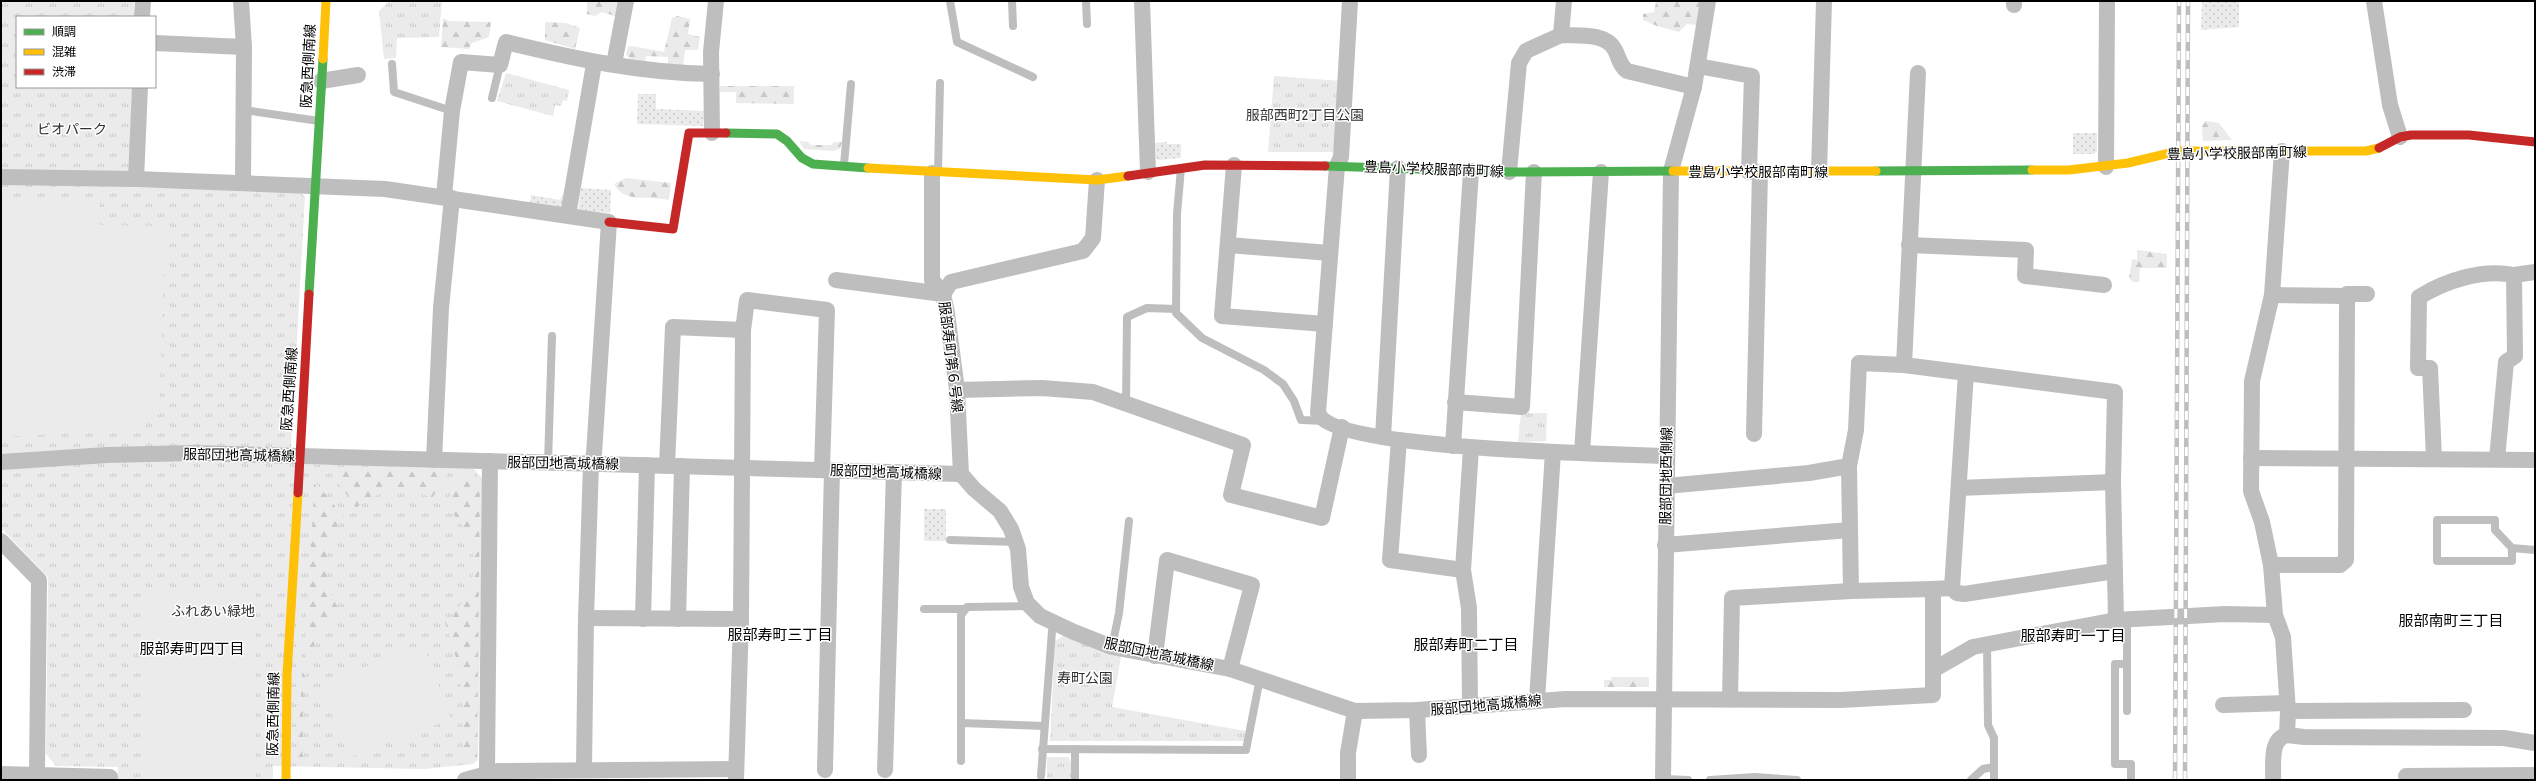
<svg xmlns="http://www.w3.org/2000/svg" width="2536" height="781" font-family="'Archivo Narrow','Noto Sans JP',sans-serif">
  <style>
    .grass { fill: url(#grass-tufts) }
    .forest { fill: url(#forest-firs) }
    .garden { fill: url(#garden-dots) }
    .pitch { fill: #ebebeb }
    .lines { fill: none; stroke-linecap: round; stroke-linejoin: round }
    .lane { stroke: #bebebe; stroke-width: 8 }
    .street { stroke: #bebebe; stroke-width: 16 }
    .fast { stroke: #4caf50; stroke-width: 9 }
    .slow { stroke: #ffc107; stroke-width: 9 }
    .jam { stroke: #c62828; stroke-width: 9 }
    .rail-casing { stroke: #bebebe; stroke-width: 4.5 }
    .rail { stroke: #fff; stroke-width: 3; stroke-dasharray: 9; stroke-linecap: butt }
    .labels { text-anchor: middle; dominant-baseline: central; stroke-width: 3; stroke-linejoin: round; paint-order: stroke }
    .street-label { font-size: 14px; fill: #000; stroke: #fff }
    .park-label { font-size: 14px; fill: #313131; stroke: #fff }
    .neighbourhood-label { font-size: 15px; fill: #000; stroke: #fff }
  </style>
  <defs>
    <pattern id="grass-tufts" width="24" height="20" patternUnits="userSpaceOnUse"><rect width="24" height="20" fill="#ebebeb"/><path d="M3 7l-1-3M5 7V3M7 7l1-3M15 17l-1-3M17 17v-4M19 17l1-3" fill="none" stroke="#c8c8c8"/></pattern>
    <pattern id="forest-firs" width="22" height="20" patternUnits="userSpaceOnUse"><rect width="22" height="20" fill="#ebebeb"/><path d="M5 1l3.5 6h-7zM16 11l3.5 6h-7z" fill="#c8c8c8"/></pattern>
    <pattern id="garden-dots" width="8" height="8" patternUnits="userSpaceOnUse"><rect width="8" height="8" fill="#ebebeb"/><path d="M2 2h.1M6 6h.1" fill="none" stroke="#c8c8c8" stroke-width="1.8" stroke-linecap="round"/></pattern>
  </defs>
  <rect width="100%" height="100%" fill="#fff"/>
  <!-- grass -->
  <g class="grass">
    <polygon points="1,1 134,1 134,17 17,17 17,87 132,87 130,187 299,191 305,197 290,464 473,468 483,479 478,760 473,764 424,769 273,766 273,780 117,780 118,767 56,766 46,754 48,577 1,528"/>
    <polygon points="389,1 442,1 439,37 397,38 396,58 384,59 379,11"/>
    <polygon points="506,73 569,90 567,101 563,100 561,106 555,105 553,116 497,101"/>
    <polygon points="1274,76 1341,81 1334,152 1268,152"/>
    <polygon points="1521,413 1547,413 1546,441 1518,442"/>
    <polygon points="1064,635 1121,657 1112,707 1245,731 1246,741 1050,741 1055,641"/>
    <polygon points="1047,757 1068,757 1071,762 1071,780 1047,780"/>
  </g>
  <!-- forest -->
  <g class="forest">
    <polygon points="587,1 622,1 618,17 602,12 595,16 587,14"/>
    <polygon points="1701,1 1697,25 1687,24 1679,32 1657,26 1643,20 1643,14 1654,12 1656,2"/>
    <polygon points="678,16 690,19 688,34 700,37 698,50 685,50 683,67 668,66 668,57 646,56 645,62 633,61 626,55 628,47 632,46 664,52 672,18"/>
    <polygon points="443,18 449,21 491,22 489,37 472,43 469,49 441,47"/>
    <polygon points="545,22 566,23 580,28 575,49 545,40"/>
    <polygon points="720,86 794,86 794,104 736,103 736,92 719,92"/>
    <polygon points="2206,121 2219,123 2232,140 2203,141 2202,126"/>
    <polygon points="799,141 808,142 811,145 831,145 834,142 842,142 840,149 833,151 804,149"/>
    <path d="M 626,178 L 671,183 L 669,200 C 649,195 624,204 614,184 Z"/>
    <polygon points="2137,250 2167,254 2167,268 2140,268 2139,282 2133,282 2129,278 2132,259 2137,260"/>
    <path d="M 330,471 L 449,472 L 432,498 C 405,485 379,489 356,508 Z"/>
    <path d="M 471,471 L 480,481 L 477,757 L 472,761 L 463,762 L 463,706 L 459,668 L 445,622 C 482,592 483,540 448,509 C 448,491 456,478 471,471 Z"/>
    <path d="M 315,482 L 344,517 C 321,543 320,581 339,609 C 294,652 306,703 302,759 L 297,758 Z"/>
    <polygon points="1611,677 1649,677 1649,687 1604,687 1604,680 1611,680"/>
  </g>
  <!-- garden -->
  <g class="garden">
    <polygon points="2202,1 2239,1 2239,27 2201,30"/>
    <polygon points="638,94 656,94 656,109 704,111 703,126 637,124"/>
    <polygon points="2073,133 2097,133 2097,151 2094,154 2073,154"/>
    <polygon points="1167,142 1167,144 1181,144 1181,158 1159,160 1156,158 1155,143"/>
    <polygon points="581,188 611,190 610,213 578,210"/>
    <polygon points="531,195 560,200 562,195 566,195 563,207 556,208 530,203"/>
    <rect x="924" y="509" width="22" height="32"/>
  </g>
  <!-- pitch -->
  <g class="pitch">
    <polygon points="1,202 99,203 100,225 165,226 159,414 141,429 1,437"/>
    <polygon points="256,591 256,780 145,780 146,592"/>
    <polygon points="423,645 451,719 349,758 320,684"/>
  </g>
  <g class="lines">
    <!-- lane -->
    <g class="lane">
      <polyline points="950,1 957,42 1033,77"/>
      <polyline points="1012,1 1013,26"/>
      <polyline points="1086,1 1087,24"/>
      <polyline points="392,64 394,92 452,111"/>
      <polyline points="492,98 500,65"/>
      <polyline points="244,110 319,121"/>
      <polyline points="844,165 851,84"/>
      <polyline points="1181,168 1177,214 1176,313 1202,338 1264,370 1283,384 1294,401 1301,420 1326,421"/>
      <polyline points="938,172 940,83"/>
      <polyline points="1126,404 1127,317 1147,308 1176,309"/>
      <polyline points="548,463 552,336"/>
      <polyline points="950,540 1016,542"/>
      <polyline points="2512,548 2512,561 2437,561 2437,520 2495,520 2495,530 2512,548 2535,550"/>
      <polyline points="924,609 965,609"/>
      <polyline points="2127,620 2127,711"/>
      <polyline points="1987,644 1988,725 1994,738 1994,780"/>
      <polyline points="1112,647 1119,613 1129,521"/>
      <polyline points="2127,664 2115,664 2115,764 2131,764 2131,780"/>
      <polyline points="961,723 1044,726"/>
      <polyline points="1042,749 1246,750 1260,678"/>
      <polyline points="1075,749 1075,780"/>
      <polyline points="961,761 961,615 967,607 1029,606"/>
      <polyline points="1041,776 1052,631 1056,624"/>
      <polyline points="1663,779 1688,780"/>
      <polyline points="1710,780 1755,777 1797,780"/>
      <polyline points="1971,780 1983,769 1994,767"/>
    </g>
    <!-- street -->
    <g class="street">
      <polyline points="241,1 244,47 243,183"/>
      <polyline points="1142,1 1148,172"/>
      <path d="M 1350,1 L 1341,157 L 1337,166 L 1318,413 C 1333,450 1619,454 1666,456"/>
      <polyline points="2014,1 2014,5"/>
      <polyline points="2374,1 2390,105 2400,137"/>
      <polyline points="142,17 143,1"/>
      <path d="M 1561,35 C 1577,36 1606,32 1615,50 C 1619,58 1620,66 1627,71 L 1694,87"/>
      <polyline points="155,43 244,47"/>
      <polyline points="614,64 626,1"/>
      <polyline points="1698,66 1752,76 1749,172"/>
      <polyline points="321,81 358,75"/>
      <polyline points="712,133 711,52 716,1"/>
      <polyline points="1234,165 1222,316 1325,324"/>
      <polyline points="2106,167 2107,1"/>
      <polyline points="1509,172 1519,63 1526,51 1561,35 1564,1"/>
      <polyline points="1819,172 1824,1"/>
      <polyline points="932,173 932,280 943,294 947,313 957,390 961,474 974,489 1000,511 1011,529 1018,549 1021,587 1027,603 1040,616 1074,632 1112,647 1230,669 1355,711 1417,710 1566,699 1840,700 1933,695 1933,589 1851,591 1732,598 1730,700"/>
      <polyline points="1,177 136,179 385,189 609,222 594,454 591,464 586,618 584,769"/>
      <polyline points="136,179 140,87"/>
      <path d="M 444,196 L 452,111 L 461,62 L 500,65 L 506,42 C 575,59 641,73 712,74"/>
      <polyline points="568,215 594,64"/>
      <polyline points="1228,245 1330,253"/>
      <polyline points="1909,245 2026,250 2025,276 2104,285"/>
      <polyline points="836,280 943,294 951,282 1083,251 1093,238 1097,180"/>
      <polyline points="2272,295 2347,296 2347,294 2367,294"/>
      <polyline points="1904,365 1918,73"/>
      <polyline points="957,390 1042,388 1093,392 1243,445 1231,495 1322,518 1342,427"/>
      <polyline points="1455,402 1522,407 1534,172"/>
      <polyline points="1754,434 1760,172"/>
      <polyline points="1383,437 1398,168"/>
      <polyline points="1399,440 1390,560 1463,570"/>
      <polyline points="1453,446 1471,171"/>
      <polyline points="1582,452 1601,172"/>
      <polyline points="2251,458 2535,460"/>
      <path d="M 2434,458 L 2430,368 L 2418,368 L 2419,297 C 2447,280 2482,269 2514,275"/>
      <polyline points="2497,459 2506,362 2515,356 2514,275 2535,272"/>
      <polyline points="434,460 441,308 452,198"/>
      <polyline points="1,462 107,455 194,453 961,474"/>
      <polyline points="667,466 673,327 743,330"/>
      <polyline points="1666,486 1809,473 1849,466"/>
      <polyline points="1959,488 2113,482"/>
      <polyline points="1,541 39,580 37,774"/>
      <polyline points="1665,545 1850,530"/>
      <polyline points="2271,565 2340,565 2346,560 2347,296"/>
      <polyline points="1952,588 1957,593 1964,594 2115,571"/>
      <polyline points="1933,589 1952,588 1966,373"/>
      <polyline points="1851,591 1849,466 1856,430 1859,363 1904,365 2115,392 2113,482 2116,620"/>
      <polyline points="586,618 741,619"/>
      <polyline points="643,619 647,465"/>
      <polyline points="678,619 682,466"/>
      <polyline points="1155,656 1167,560 1252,585 1230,669"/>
      <polyline points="1933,670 1973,647 2116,620 2225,614 2275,615"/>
      <polyline points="1537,700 1553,452"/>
      <polyline points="1470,705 1469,608 1463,570 1471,448"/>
      <polyline points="2223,705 2287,703"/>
      <polyline points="1417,710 1419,755"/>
      <polyline points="2288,711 2464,710"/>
      <polyline points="2287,735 2304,737 2504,738 2535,743"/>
      <polyline points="825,770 832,470"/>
      <polyline points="885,770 894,472"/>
      <polyline points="487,772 490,461"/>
      <polyline points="1,774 110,777 110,780"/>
      <polyline points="2406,776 2535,775"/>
      <polyline points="465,780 498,771 736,769"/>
      <polyline points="736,780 741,619 743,330 747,300 827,310 822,470"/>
      <polyline points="1348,780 1348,753 1355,711"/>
      <polyline points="1663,780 1671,171 1694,87 1708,1"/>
      <path d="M 2273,780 C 2274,765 2269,739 2287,735 L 2288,711 L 2283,637 L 2275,615 L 2271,565 L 2262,522 L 2251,491 L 2252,381 L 2272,295 L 2282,151"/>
    </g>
    <!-- fast -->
    <g class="fast">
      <polyline points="726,133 777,134 787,141 802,158 813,164 868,168"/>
      <polyline points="1325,166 1509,172 1673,171"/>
      <polyline points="1876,171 2032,170"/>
      <polyline points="309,294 323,59"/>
    </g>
    <!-- slow -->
    <g class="slow">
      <polyline points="323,59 326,1"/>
      <polyline points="868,168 1097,180 1128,176"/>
      <polyline points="2032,170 2069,170 2128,163 2178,151 2366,151 2379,148"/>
      <polyline points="1673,171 1876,171"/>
      <polyline points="286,780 287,675 298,493"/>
    </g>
    <!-- jam -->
    <g class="jam">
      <polyline points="2379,148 2400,137 2411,135 2469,135 2535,142"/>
      <polyline points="1128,176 1205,165 1325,166"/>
      <polyline points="609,222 673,229 689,133 726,133"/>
      <polyline points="298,493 309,294"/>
    </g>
    <!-- rail casing -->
    <g class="rail-casing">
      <g id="rail">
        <polyline points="2175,780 2179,1"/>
        <polyline points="2185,780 2188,1"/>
      </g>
    </g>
    <!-- rail -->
    <use href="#rail" class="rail"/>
  </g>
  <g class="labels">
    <!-- street labels -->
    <g class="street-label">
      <text transform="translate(308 66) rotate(-87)">阪急西側南線</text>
      <text transform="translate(2237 153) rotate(-1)">豊島小学校服部南町線</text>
      <text transform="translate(1434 169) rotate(2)">豊島小学校服部南町線</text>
      <text x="1758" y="172">豊島小学校服部南町線</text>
      <text transform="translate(951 357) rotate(83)">服部寿町第６号線</text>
      <text transform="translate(289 389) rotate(-86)">阪急西側南線</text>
      <text transform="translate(239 455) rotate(1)">服部団地高城橋線</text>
      <text transform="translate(563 463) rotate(1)">服部団地高城橋線</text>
      <text transform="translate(886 472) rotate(2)">服部団地高城橋線</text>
      <text transform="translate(1666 476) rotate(-89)">服部団地西側線</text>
      <text transform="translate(1159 654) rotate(12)">服部団地高城橋線</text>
      <text transform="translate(1486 705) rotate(-5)">服部団地高城橋線</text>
      <text transform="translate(273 714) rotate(-89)">阪急西側南線</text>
    </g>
    <!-- park labels -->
    <g class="park-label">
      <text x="1305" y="115">服部西町2丁目公園</text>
      <text x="72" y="129">ビオパーク</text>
      <text x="213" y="611">ふれあい緑地</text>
      <text x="1085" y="678">寿町公園</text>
    </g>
    <!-- neighbourhood labels -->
    <g class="neighbourhood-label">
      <text x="2451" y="620">服部南町三丁目</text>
      <text x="780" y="634">服部寿町三丁目</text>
      <text x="2073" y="635">服部寿町一丁目</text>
      <text x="1466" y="644">服部寿町二丁目</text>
      <text x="192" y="648">服部寿町四丁目</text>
    </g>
  </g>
  <!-- border -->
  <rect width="2536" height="781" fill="none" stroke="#000000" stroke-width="4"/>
  <!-- legend -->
  <rect x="16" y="16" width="140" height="72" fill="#ffffff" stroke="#999999"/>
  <rect x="24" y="29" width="20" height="6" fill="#4caf50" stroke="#999999"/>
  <text x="52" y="36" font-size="12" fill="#000000">順調</text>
  <rect x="24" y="49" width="20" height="6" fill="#ffc107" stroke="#999999"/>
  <text x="52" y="56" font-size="12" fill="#000000">混雑</text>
  <rect x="24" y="69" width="20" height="6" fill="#c62828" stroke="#999999"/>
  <text x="52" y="76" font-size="12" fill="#000000">渋滞</text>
</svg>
